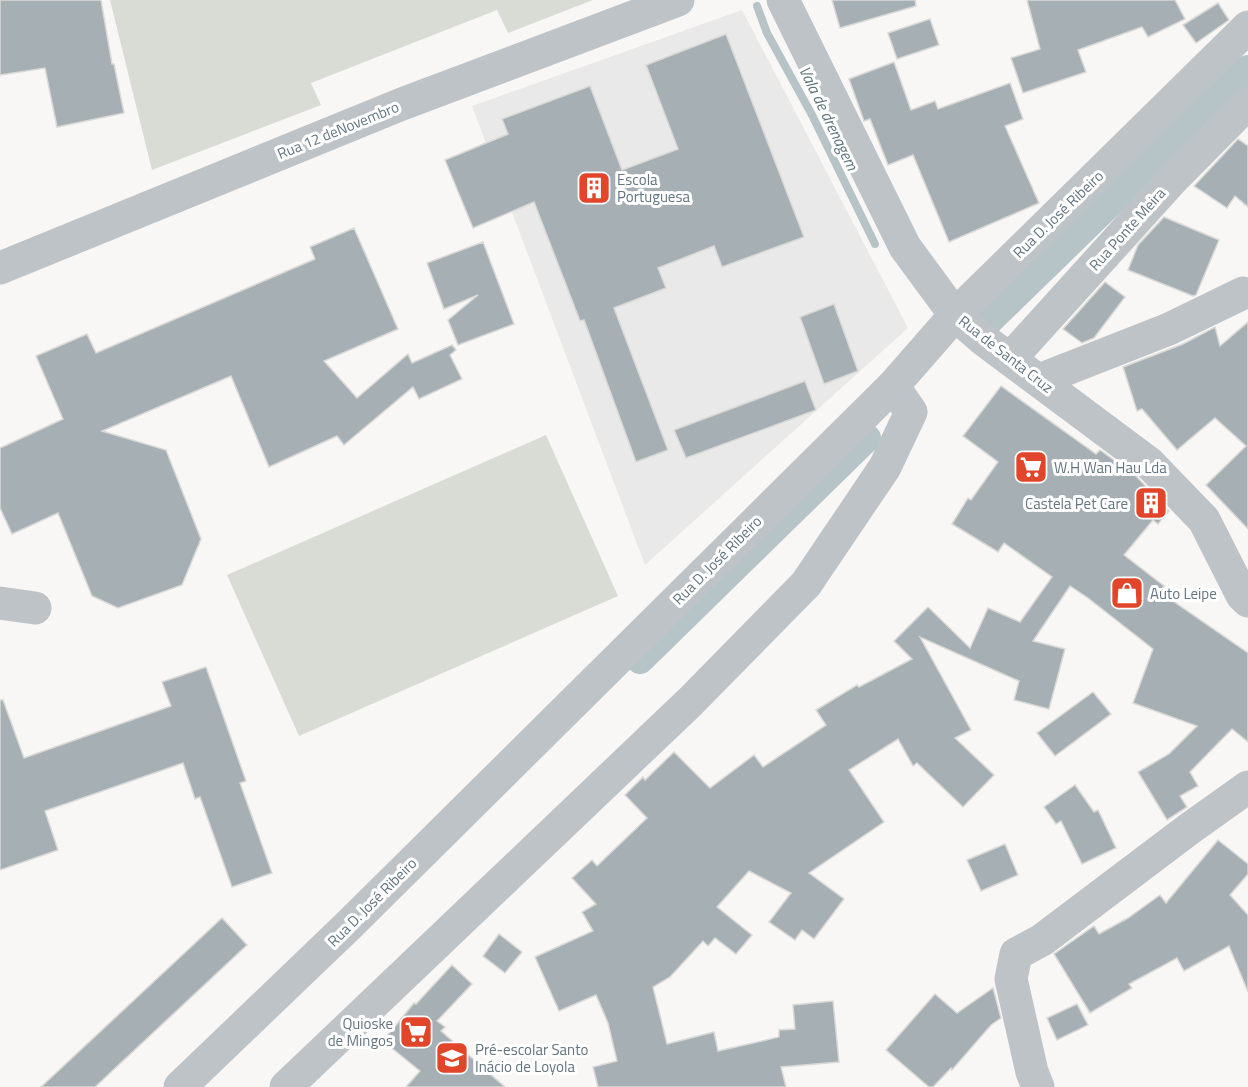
<svg xmlns="http://www.w3.org/2000/svg" width="1248" height="1087" font-family="'Titillium Web',sans-serif">
  <style>
    .built { fill: #e8e9e8 }
    .green { fill: #d8dcd4 }
    .lines { fill: none; stroke-linecap: round; stroke-linejoin: round }
    .stream { stroke: #b6c4c7; stroke-width: 8 }
    .canal { stroke: #b6c4c7; stroke-width: 28 }
    .building { fill: #a5afb4; stroke: #d9d9d7; stroke-width: 1.5 }
    .minor { stroke: #bec3c7; stroke-width: 33 }
    .labels { text-anchor: middle; dominant-baseline: central; stroke-width: 6; stroke-linejoin: round; paint-order: stroke }
    .street-label { font-size: 15px; fill: #63757f; stroke: #fff }
    .poi-label { font-size: 15px; fill: #63757f; stroke: #fff; text-anchor: start }
    .water-label { font-size: 16px; font-style: italic; fill: #5e757a; stroke: #fff }
  </style>
  <rect width="100%" height="100%" fill="#f8f7f5"/>
  <!-- built -->
  <polygon class="built" points="742,10 908,328 645,565 472,106"/>
  <!-- green -->
  <g class="green">
    <polygon points="110,0 593,0 508,33 497,10 311,83 321,105 152,170"/>
    <polygon points="546,435 618,596 299,736 227,575"/>
  </g>
  <g class="lines">
    <!-- stream -->
    <polyline class="stream" points="757,6 767,33 812,115 875,244"/>
    <!-- canal -->
    <g class="canal">
      <polyline points="989,321 1248,69"/>
      <polyline points="640,660 867,438"/>
    </g>
  </g>
  <!-- building -->
  <g class="building">
    <polygon points="0,0 101,0 112,64 114,64 124,113 57,127 45,68 0,75"/>
    <polygon points="832,0 915,0 916,6 840,28"/>
    <polygon points="1027,0 1175,0 1185,19 1148,37 1142,27 1078,50 1086,72 1023,93 1011,58 1040,49"/>
    <polygon points="1218,3 1229,20 1196,43 1183,25"/>
    <polygon points="930,19 939,45 897,59 888,33"/>
    <polygon points="726,34 804,237 722,267 714,246 658,268 666,288 614,308 668,450 636,462 584,320 580,321 534,202 473,228 445,160 508,134 502,119 590,86 622,170 678,149 646,65"/>
    <polygon points="894,62 911,110 935,101 938,109 1010,83 1023,119 1005,126 1039,203 949,242 913,155 888,165 870,119 864,121 849,79"/>
    <polygon points="1238,139 1248,146 1248,207 1235,196 1227,208 1194,186"/>
    <polygon points="1164,217 1219,240 1196,295 1193,296 1128,270 1138,245"/>
    <polygon points="354,228 398,329 324,361 357,398 408,354 412,363 452,345 456,350 450,355 462,379 419,399 413,387 344,445 337,436 269,467 231,376 102,431 166,450 201,539 182,585 118,608 92,596 58,513 12,534 0,508 0,448 63,419 36,356 87,334 96,353 315,259 310,247"/>
    <polygon points="483,242 514,324 458,345 448,320 478,295 444,309 427,263"/>
    <polygon points="1105,282 1125,297 1094,338 1082,343 1063,329"/>
    <polygon points="834,304 858,371 824,384 800,317"/>
    <polygon points="1248,322 1248,529 1206,485 1246,446 1215,418 1177,450 1142,409 1137,411 1123,367 1183,344 1215,327 1220,346"/>
    <polygon points="805,381 816,410 686,458 674,430"/>
    <polygon points="1001,386 1096,454 1100,450 1137,477 1169,511 1158,524 1153,520 1124,555 1164,586 1160,592 1248,653 1248,742 1232,729 1190,772 1198,786 1180,796 1187,807 1167,820 1138,772 1169,754 1197,726 1133,703 1153,649 1088,598 1070,586 1033,641 1065,649 1049,709 1014,700 1019,681 920,637 971,730 955,738 994,775 963,807 917,763 913,766 898,739 849,770 884,822 809,873 844,899 814,939 802,930 795,940 769,922 791,893 749,871 717,907 752,935 736,954 715,938 708,946 703,941 670,977 653,987 667,1044 714,1032 718,1051 779,1037 779,1030 795,1029 793,1005 833,1001 839,1062 781,1067 786,1087 598,1087 593,1067 617,1061 608,1023 596,995 559,1011 535,957 593,931 582,912 596,904 572,878 592,860 597,866 647,818 625,795 643,777 645,780 674,752 710,788 754,755 763,767 826,725 816,710 857,685 859,687 912,659 894,641 928,607 970,648 988,608 1020,622 1052,577 1004,543 998,552 952,524 968,498 971,500 998,462 963,436"/>
    <polygon points="206,667 246,781 240,783 272,873 232,887 200,797 195,799 183,763 45,811 58,850 0,870 0,700 3,700 24,758 171,706 162,682"/>
    <polygon points="1093,692 1111,714 1055,756 1037,733"/>
    <polygon points="1075,785 1094,812 1098,810 1116,848 1082,864 1061,821 1056,824 1044,807"/>
    <polygon points="1218,840 1248,864 1248,874 1230,895 1248,915 1248,992 1229,946 1184,971 1177,958 1129,984 1132,988 1090,1013 1054,954 1094,926 1099,934 1128,918 1160,895 1166,903"/>
    <polygon points="1005,844 1018,875 981,891 967,860"/>
    <polygon points="222,918 247,945 95,1087 41,1087"/>
    <polygon points="499,934 522,952 505,973 483,956"/>
    <polygon points="452,965 472,984 437,1021 445,1027 441,1031 505,1087 406,1087 420,1071 383,1041 414,1003 416,1004"/>
    <polygon points="993,988 1001,1018 991,1025 952,1070 951,1068 933,1087 929,1087 886,1050 935,994 957,1013"/>
    <polygon points="1077,1004 1088,1025 1057,1040 1047,1018"/>
  </g>
  <g class="lines">
    <!-- minor -->
    <g class="minor">
      <polyline points="783,0 905,247 955,315 984,340 1149,463 1204,520 1242,595 1248,601"/>
      <polyline points="0,268 402,104 678,0"/>
      <polyline points="1010,359 1171,181 1248,103"/>
      <polyline points="1039,380 1169,329 1243,293"/>
      <polyline points="0,603 35,608"/>
      <polyline points="180,1087 349,925 893,386 955,315 1248,27"/>
      <polyline points="286,1087 690,702 806,584 885,467 911,412 893,386"/>
      <polyline points="1038,1087 1032,1072 1011,979 1016,954 1042,940 1189,829 1248,787"/>
    </g>
  </g>
  <!-- icons -->
  <defs>
    <g id="building-square" transform="scale(1.725)"><rect x="-9" y="-9" width="18" height="18" rx="4" fill="#e1462b" stroke="#fff"/><path d="M-4-6H4V6H1V3H-1V6H-4ZM-2.5-4.3h1.7v1.8h-1.7ZM.8-4.3h1.7v1.8H.8ZM-2.5-1h1.7V.8h-1.7ZM.8-1h1.7V.8H.8Z" fill="#fff"/></g>
    <g id="supermarket-square" transform="scale(1.725)"><rect x="-9" y="-9" width="18" height="18" rx="4" fill="#e1462b" stroke="#fff"/><path d="M-6-5.5h2.5l.6 2H6L4.5 2H-2.5L-4.4-4H-6ZM-1.5 3.2a1.3 1.3 0 1 0 .1 0ZM3 3.2a1.3 1.3 0 1 0 .1 0Z" fill="#fff"/></g>
    <g id="shop-square" transform="scale(1.725)"><rect x="-9" y="-9" width="18" height="18" rx="4" fill="#e1462b" stroke="#fff"/><path d="M-5-2.5h2.3a2.7 3.5 0 0 1 5.4 0H5L5.5 6h-11ZM-1.5-2.5h3a1.5 2.3 0 0 0-3 0Z" fill="#fff"/></g>
    <g id="school-square" transform="scale(1.725)"><rect x="-9" y="-9" width="18" height="18" rx="4" fill="#e1462b" stroke="#fff"/><path d="M0-5L7-2L0 1L-7-2ZM-4 1L0 2.5L4 1V4Q0 6-4 4Z" fill="#fff"/></g>
  </defs>
  <g fill-rule="evenodd">
    <use href="#building-square" x="594" y="188"/>
    <use href="#supermarket-square" x="1031" y="467"/>
    <use href="#building-square" x="1151" y="503"/>
    <use href="#shop-square" x="1127" y="593"/>
    <use href="#supermarket-square" x="416" y="1032"/>
    <use href="#school-square" x="452" y="1058"/>
  </g>
  <g class="labels">
    <!-- street labels -->
    <g class="street-label">
      <text transform="translate(338 130) rotate(-22)">Rua 12 deNovembro</text>
      <text transform="translate(1058 214) rotate(-44)">Rua D. José Ribeiro</text>
      <text transform="translate(1127 229) rotate(-48)">Rua Ponte Meira</text>
      <text transform="translate(1006 354) rotate(38)">Rua de Santa Cruz</text>
      <text transform="translate(717 560) rotate(-45)">Rua D. José Ribeiro</text>
      <text transform="translate(372 902) rotate(-45)">Rua D. José Ribeiro</text>
    </g>
    <!-- poi labels -->
    <g class="poi-label">
      <text x="617" y="179">Escola<tspan x="617" dy="17">Portuguesa</tspan></text>
      <text x="1054" y="467">W.H Wan Hau Lda</text>
      <text x="1128" y="503" text-anchor="end">Castela Pet Care</text>
      <text x="1150" y="593">Auto Leipe</text>
      <text x="393" y="1023" text-anchor="end">Quioske<tspan x="393" dy="17">de Mingos</tspan></text>
      <text x="475" y="1049">Pré-escolar Santo<tspan x="475" dy="17">Inácio de Loyola</tspan></text>
    </g>
    <!-- water labels -->
    <g class="water-label">
      <text transform="translate(829 118) rotate(64)">Vala de drenagem</text>
    </g>
  </g>
</svg>
